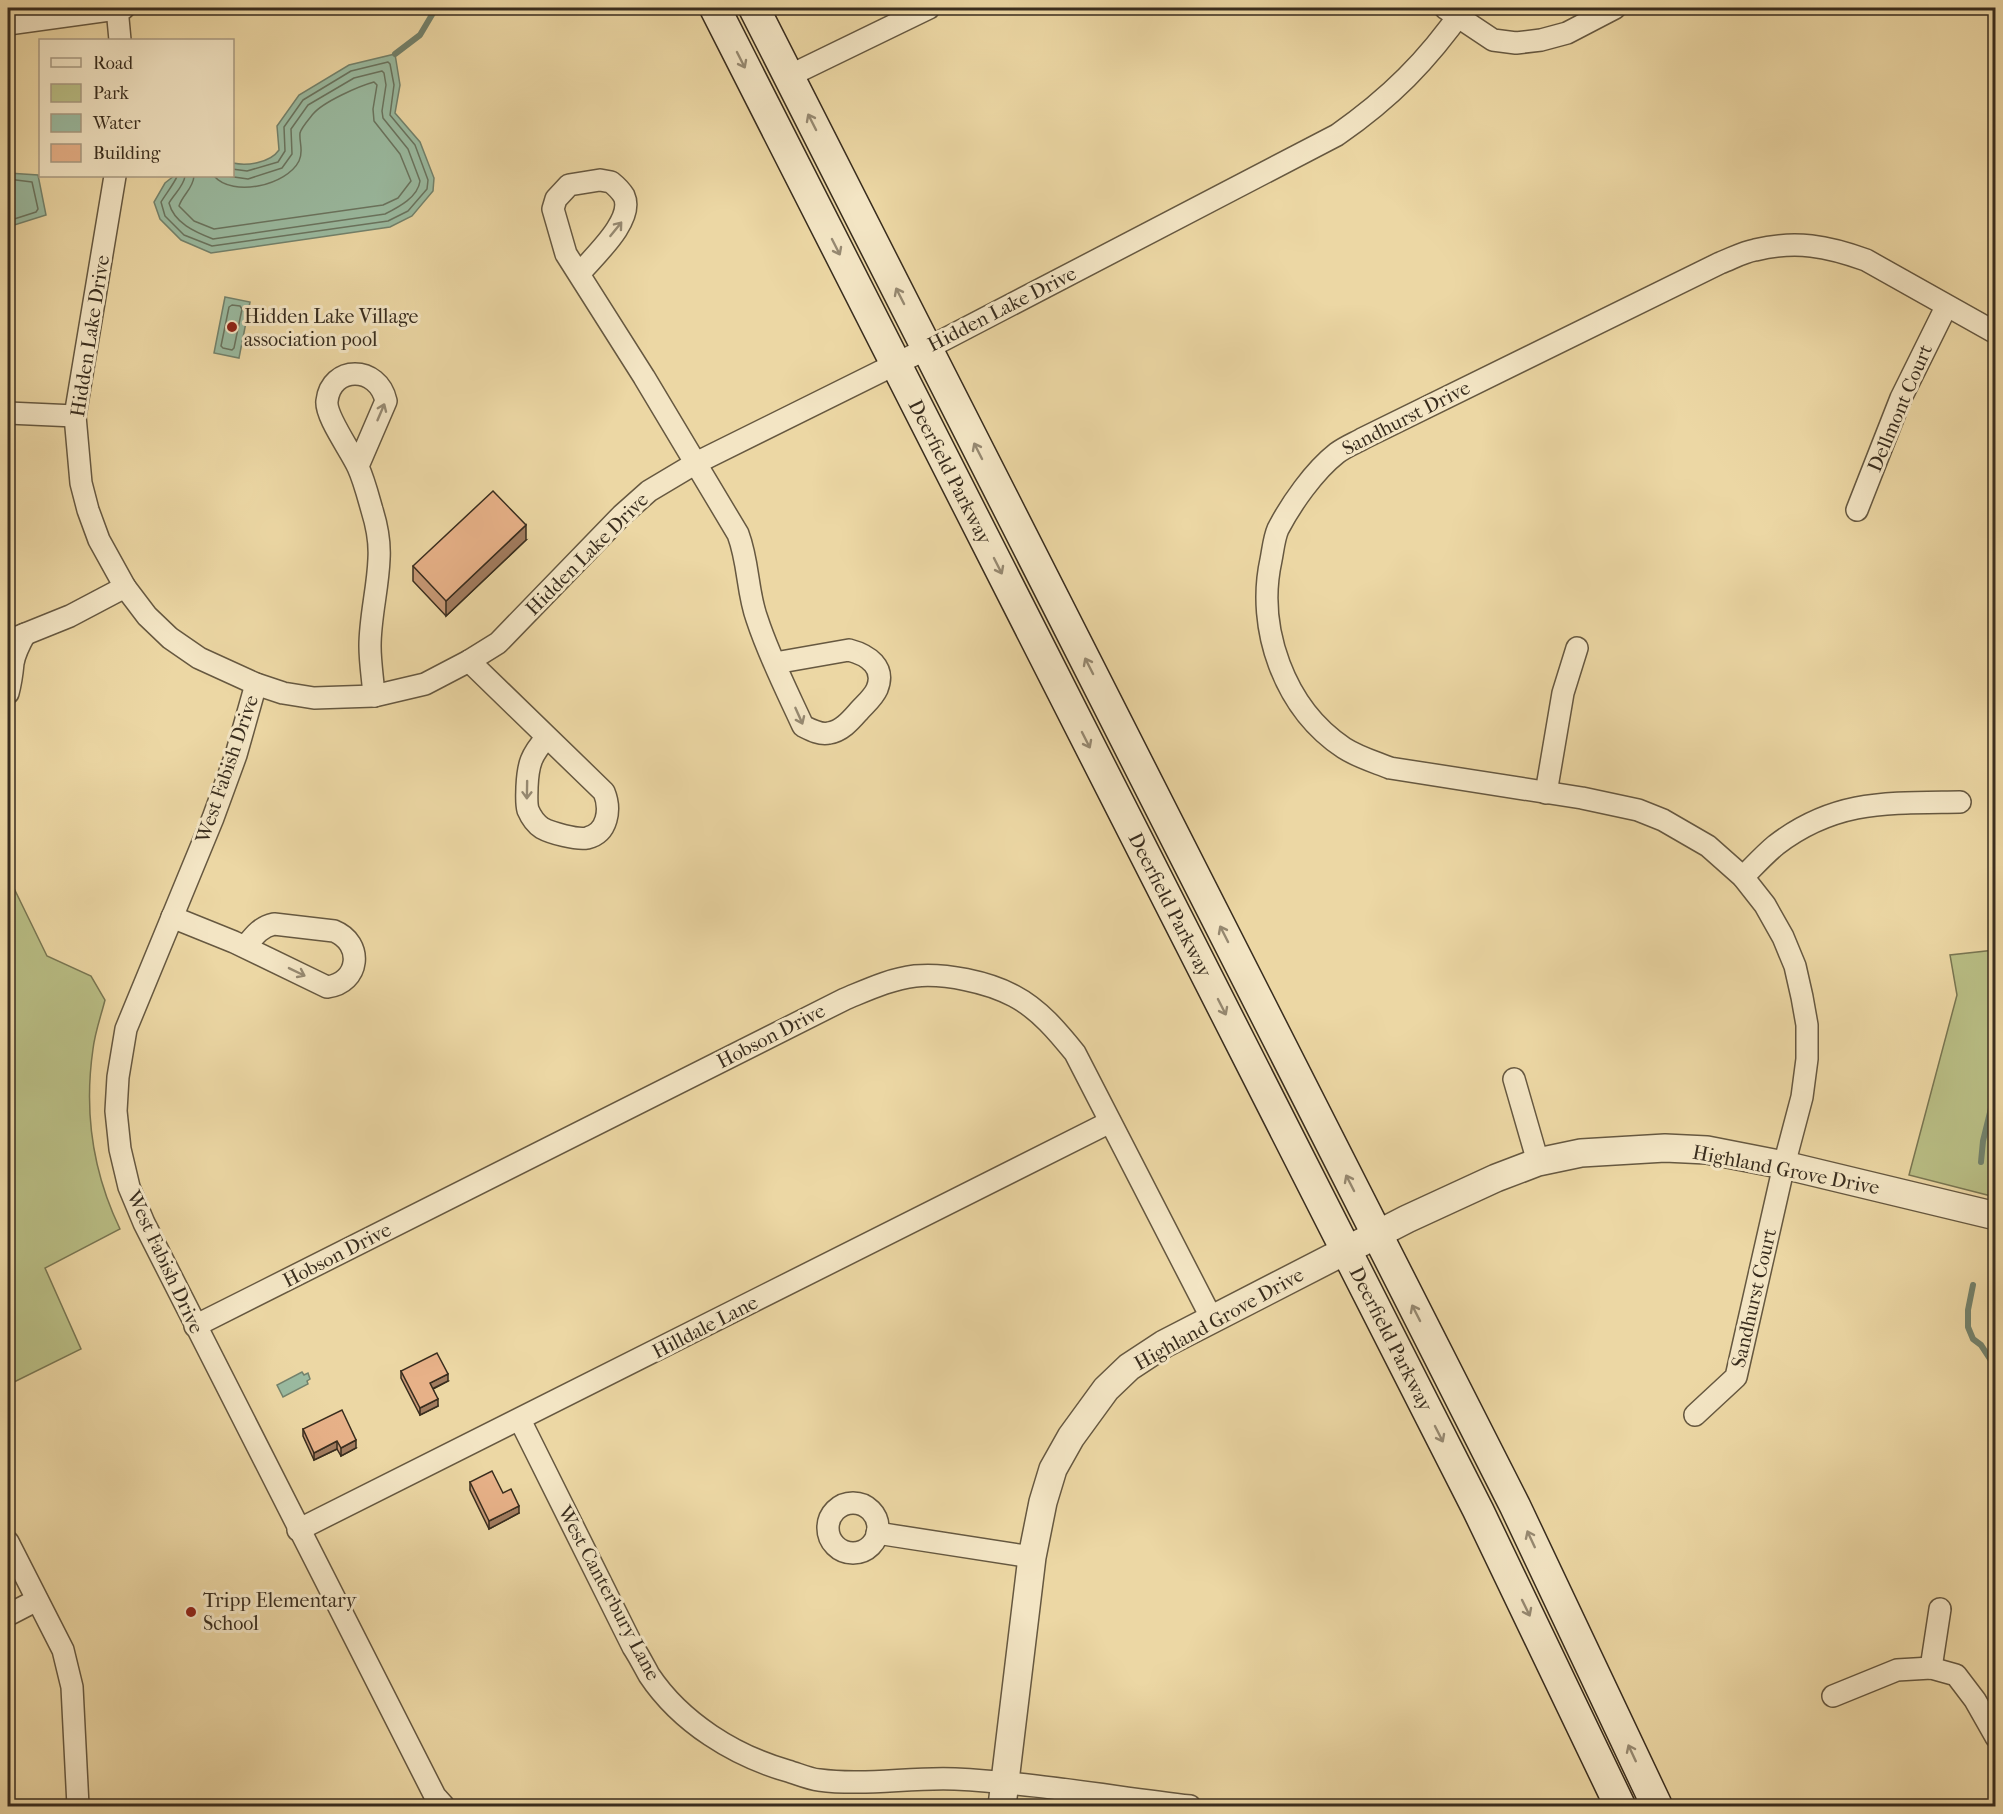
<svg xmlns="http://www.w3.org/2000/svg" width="2003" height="1814" font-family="'IM FELL French Canon',serif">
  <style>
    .green { fill: #b9be85; stroke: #797652; stroke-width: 1.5 }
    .water { fill: #9abaa0; stroke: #73826c; stroke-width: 1.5 }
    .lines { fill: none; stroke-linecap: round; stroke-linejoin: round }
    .shore { stroke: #6a745f; stroke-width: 1.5 }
    .stream { stroke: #73826c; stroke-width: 6 }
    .minor-casing { stroke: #665840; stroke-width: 24 }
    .tertiary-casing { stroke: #665840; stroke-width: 30 }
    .secondary-casing { stroke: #392d1e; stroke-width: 33 }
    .minor { stroke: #f3e5c4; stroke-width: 21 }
    .tertiary { stroke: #f3e5c4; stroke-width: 27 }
    .secondary { stroke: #f3e5c4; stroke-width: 30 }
    .wall { fill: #c79875; stroke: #392d1e; stroke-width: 1.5 }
    .shaded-wall { fill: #a27c5f; stroke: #392d1e; stroke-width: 1.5 }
    .building { fill: #e7b188; stroke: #392d1e; stroke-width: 1.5 }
    .oneway { stroke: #968971 }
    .poi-dot { fill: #8f2418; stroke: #f3e5c4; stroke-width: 2 }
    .labels { text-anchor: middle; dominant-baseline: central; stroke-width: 6; stroke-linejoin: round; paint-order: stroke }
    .street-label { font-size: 20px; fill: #392d1e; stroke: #f3e5c4 }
    .poi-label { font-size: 20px; fill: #392d1e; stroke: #f3e5c4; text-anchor: start }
  </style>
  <rect width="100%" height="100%" fill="#ecd7a4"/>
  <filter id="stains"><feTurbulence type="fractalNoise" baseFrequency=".00333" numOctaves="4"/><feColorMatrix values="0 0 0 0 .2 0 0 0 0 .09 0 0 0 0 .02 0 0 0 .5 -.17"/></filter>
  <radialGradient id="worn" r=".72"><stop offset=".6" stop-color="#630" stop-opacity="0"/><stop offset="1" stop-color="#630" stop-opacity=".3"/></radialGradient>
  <!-- green -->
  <g class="green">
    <path d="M 8,876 L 47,956 L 91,976 L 105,1000 C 101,1016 95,1032 93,1049 C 84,1111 93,1173 120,1229 L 45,1268 L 81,1349 L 8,1385 Z"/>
    <polygon points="1995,950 1996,950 1995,1197 1909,1175 1957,995 1950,955"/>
  </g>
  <!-- water -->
  <g class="water">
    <path d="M 395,54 L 400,85 L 395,113 L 420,142 L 434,178 L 433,191 L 412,216 L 390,227 L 211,253 L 181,240 L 160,219 L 154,202 L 165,183 L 174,176 L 232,176 L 233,163 C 247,166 270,163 279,150 L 277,126 L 299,95 L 349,65 Z"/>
    <polygon points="8,173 38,175 46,215 8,227"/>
    <polygon points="225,297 250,302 239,358 214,353"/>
    <polygon points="302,1372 304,1375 308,1373 310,1379 307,1381 308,1384 283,1397 277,1385"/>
  </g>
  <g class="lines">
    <!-- shore -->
    <g class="shore">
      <path d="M 177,176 C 176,181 165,195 161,202 L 165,216 L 184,235 L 212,246 L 388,221 L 408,211 L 427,189 L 428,180 L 415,145 L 390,115 L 394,85 L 390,64 L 388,62 L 351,71 L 303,100 L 284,127 L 285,151 L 278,162 L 247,171 L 232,169"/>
      <path d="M 185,176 C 184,186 174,194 169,203 C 174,223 195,232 213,239 L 385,214 C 399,207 418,197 420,181 L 408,149 L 383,118 L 382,111 L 386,85 L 384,73 L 382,71 L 354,78 L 308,105 L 291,129 L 292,154 L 282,168 L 248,179 L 227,176"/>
      <path d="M 194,176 C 193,189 183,194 179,206 L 194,221 L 214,229 L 383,205 L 398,198 L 411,181 L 400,154 L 374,121 L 373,109 L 377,85 L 374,82 C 359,86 323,102 313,114 C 309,119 301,128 300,133 C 299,143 304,151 299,161 C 287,185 233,198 214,176"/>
      <polyline points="8,179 32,182 38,209 36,212 8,221"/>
      <polygon points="232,305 240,306 242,309 234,348 232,350 223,348 221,346 229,307"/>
    </g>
    <!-- stream -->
    <g class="stream">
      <polyline points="395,54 420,35 436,8"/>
      <polyline points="1981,1162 1983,1141 1996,1088"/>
      <polyline points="1973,1285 1968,1310 1968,1327 1973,1339 1981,1345 1996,1368"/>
    </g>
    <!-- minor casing -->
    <g class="minor-casing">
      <g id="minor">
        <polyline points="117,8 120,40"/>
        <polyline points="1445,8 1493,40 1516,43 1541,40 1567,33 1615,8"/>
        <polyline points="8,24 124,8"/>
        <polyline points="789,76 929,8"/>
        <path d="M 115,176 L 75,416 L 81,483 L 88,510 L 99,540 L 125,587 L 147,616 L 170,638 L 199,658 L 256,684 L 283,693 L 314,698 L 374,696 L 425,684 L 469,661 L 498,643 L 622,515 L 649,491 L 696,463 L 926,349 L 1337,135 C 1390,98 1427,61 1464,8"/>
        <path d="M 579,274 C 593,257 635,220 624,196 C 621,191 616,186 611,182 L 600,180 L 569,185 L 556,199 L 553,209 L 566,254 L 644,377 L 738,534 C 749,563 747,592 757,619 C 769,656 787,691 803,726 C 811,730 820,735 829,733 C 842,731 851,720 859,711 C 865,704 873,698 877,689 C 886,667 868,655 849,650 L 775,663"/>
        <polyline points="8,413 75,416"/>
        <path d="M 358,466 L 386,401 C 378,365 331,365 327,401 C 325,416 351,451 358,467 C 364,480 368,496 372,510 C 377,526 380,543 379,559 C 378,588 370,617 370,646 C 370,663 373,680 374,696"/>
        <polyline points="1857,510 1901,398 1946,307"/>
        <polyline points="8,641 70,616 125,587"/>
        <path d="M 469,661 L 604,792 C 611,809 608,833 587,838 C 577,840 551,833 542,828 C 536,824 531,817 528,810 C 526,803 527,794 527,787 C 528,764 531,755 547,737"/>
        <polyline points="256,684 236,755 213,818 126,1029 118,1077 116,1111 120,1149 129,1187 144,1223 435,1796 444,1806"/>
        <path d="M 8,693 C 11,682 12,674 13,663 C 15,652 20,643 25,634"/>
        <polyline points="1546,793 1563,693 1577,648"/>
        <path d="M 1743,877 C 1754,866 1765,854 1776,845 C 1836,799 1890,803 1960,802"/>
        <path d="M 172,917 L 234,942 L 327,987 C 360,983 364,943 334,931 L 274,924 C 260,927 254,936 245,947"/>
        <polyline points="1514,1079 1538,1162"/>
        <path d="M 195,1326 L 845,999 C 867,990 890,979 915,976 C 945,973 988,982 1014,996 C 1039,1009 1058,1032 1075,1053 L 1213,1321"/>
        <path d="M 1695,1415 L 1736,1377 L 1784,1165 L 1802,1097 L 1807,1059 L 1807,1025 L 1802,997 L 1795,966 L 1783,937 L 1765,905 L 1743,877 L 1708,846 L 1663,820 L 1638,810 L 1582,798 L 1390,768 C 1375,762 1358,757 1344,748 C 1284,708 1256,628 1271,560 C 1273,550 1274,538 1278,529 C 1291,504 1314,471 1337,453 C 1345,447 1355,443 1364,438 L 1720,263 C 1731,259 1743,252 1755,250 C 1796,240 1827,246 1866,260 L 1996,333"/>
        <path d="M 520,1420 L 633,1647 C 639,1656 644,1666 649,1675 C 681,1723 735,1756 788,1771 C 798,1774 809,1779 819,1780 C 864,1786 910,1777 955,1779 C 1034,1783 1113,1797 1190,1806"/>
        <circle cx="853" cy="1528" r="25"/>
        <polyline points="298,1530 1110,1122"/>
        <polyline points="877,1533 1032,1557"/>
        <polyline points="8,1542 63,1650 72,1687 78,1806"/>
        <polyline points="8,1615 37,1600"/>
        <polyline points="1931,1668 1940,1609"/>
        <polyline points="1833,1696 1897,1670 1931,1668 1956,1675 1975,1700 1996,1737"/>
      </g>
    </g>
    <!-- tertiary casing -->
    <g class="tertiary-casing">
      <polyline id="tertiary" points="1002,1806 1032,1557 1043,1502 1053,1469 1071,1437 1106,1389 1129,1367 1164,1344 1407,1219 1496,1178 1538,1162 1581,1153 1665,1148 1707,1150 1784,1165 1996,1216"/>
    </g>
    <!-- secondary casing -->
    <g class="secondary-casing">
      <g id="secondary">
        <polyline points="715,8 1478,1510 1620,1806"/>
        <polyline points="754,8 1515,1506 1657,1806"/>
      </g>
    </g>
    <!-- minor -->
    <use href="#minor" class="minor"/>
    <!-- tertiary -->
    <use href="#tertiary" class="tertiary"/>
    <!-- secondary -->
    <use href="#secondary" class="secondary"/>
  </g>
  <!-- wall -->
  <g class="wall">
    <polygon points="526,540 446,616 413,581 413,566"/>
    <polygon points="401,1371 448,1381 433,1389 438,1406 420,1415 401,1378"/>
    <polygon points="303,1429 356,1448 341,1456 337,1449 314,1460 303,1436"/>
    <polygon points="470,1482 503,1493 519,1513 489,1529 470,1490"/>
  </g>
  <!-- shaded-wall -->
  <g class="shaded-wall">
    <polygon points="526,525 526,540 446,616 446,601"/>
    <polygon points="448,1374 448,1381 430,1390 430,1383"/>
    <polygon points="438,1399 438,1406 420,1415 420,1408"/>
    <polygon points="356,1440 356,1448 341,1456 341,1448"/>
    <polygon points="337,1441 337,1449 314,1460 314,1453"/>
    <polygon points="519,1506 519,1513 489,1529 489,1521"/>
  </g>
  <!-- building -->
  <g class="building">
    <polygon points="493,491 526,525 446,601 413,566"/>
    <polygon points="437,1353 448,1374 430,1383 438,1399 420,1408 401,1371"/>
    <polygon points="342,1410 356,1440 341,1448 337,1441 314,1453 303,1429"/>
    <polygon points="492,1471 503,1493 511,1489 519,1506 489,1521 470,1482"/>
  </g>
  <!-- one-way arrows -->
  <defs><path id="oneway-shaft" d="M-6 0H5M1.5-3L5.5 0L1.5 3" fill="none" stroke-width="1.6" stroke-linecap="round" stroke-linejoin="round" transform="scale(1.5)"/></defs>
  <g class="oneway">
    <use href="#oneway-shaft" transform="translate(741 60) rotate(63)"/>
    <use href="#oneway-shaft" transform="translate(812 122) rotate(-117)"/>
    <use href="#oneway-shaft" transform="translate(616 229) rotate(-51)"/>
    <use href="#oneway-shaft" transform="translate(836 247) rotate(63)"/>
    <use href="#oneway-shaft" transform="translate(900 296) rotate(-117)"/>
    <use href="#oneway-shaft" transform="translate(381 412) rotate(-67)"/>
    <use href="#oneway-shaft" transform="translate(978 451) rotate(-117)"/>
    <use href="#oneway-shaft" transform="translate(998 566) rotate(63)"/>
    <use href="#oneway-shaft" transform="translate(1089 666) rotate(-117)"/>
    <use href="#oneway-shaft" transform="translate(799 716) rotate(66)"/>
    <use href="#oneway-shaft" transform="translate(1086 740) rotate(63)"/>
    <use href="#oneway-shaft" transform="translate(527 790) rotate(91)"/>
    <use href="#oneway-shaft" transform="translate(1224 934) rotate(-117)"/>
    <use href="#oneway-shaft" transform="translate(297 972) rotate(26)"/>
    <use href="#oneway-shaft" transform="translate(1222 1007) rotate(63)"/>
    <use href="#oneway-shaft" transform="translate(1350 1183) rotate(-117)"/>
    <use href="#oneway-shaft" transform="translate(1416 1313) rotate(-117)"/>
    <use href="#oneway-shaft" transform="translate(1439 1434) rotate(63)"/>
    <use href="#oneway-shaft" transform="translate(1531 1539) rotate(-115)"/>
    <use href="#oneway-shaft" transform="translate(1526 1608) rotate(64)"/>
    <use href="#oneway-shaft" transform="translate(1632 1753) rotate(-115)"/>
  </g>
  <!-- markers -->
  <g class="poi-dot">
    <circle cx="232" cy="327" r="6"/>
    <circle cx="191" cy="1612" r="6"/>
  </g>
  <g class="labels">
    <!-- street labels -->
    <g class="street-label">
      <text transform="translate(1002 309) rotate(-27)">Hidden Lake Drive</text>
      <text transform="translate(90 336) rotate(-81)">Hidden Lake Drive</text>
      <text transform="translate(1900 408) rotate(-67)">Dellmont Court</text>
      <text transform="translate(1406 418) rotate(-27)">Sandhurst Drive</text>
      <text transform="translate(950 472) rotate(63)">Deerfield Parkway</text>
      <text transform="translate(587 554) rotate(-45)">Hidden Lake Drive</text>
      <text transform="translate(227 769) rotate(-71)">West Fabish Drive</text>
      <text transform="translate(1170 905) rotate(63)">Deerfield Parkway</text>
      <text transform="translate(771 1036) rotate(-27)">Hobson Drive</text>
      <text transform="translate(1786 1170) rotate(11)">Highland Grove Drive</text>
      <text transform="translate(337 1255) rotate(-27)">Hobson Drive</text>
      <text transform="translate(165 1262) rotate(65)">West Fabish Drive</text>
      <text transform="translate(1754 1298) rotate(-77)">Sandhurst Court</text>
      <text transform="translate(1219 1319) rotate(-29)">Highland Grove Drive</text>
      <text transform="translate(705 1327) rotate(-27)">Hilldale Lane</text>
      <text transform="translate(1391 1339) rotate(63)">Deerfield Parkway</text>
      <text transform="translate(609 1593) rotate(62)">West Canterbury Lane</text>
    </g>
    <!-- poi labels -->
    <g class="poi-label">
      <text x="244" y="316">Hidden Lake Village<tspan x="244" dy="23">association pool</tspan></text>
      <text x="203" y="1600">Tripp Elementary<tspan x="203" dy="23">School</tspan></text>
    </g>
  </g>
  <!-- margin -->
  <rect width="2003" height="1814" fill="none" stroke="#ecd7a4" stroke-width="30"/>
  <rect x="9" y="9" width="1985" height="1796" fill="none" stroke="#392d1e" stroke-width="3"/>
  <rect x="15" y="15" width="1973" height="1784" fill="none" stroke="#392d1e" stroke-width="1.5"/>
  <!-- legend -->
  <rect x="39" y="39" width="195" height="138" fill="#f3e5c4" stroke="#a99b82" stroke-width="1.5"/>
  <rect x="51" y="58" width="30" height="9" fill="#f3e5c4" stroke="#a99b82" stroke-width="1.5"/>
  <text x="93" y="69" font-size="18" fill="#392d1e">Road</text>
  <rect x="51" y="84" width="30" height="18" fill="#b9be85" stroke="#a99b82" stroke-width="1.5"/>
  <text x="93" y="99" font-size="18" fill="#392d1e">Park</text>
  <rect x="51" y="114" width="30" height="18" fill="#9abaa0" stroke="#a99b82" stroke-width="1.5"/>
  <text x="93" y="129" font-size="18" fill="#392d1e">Water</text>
  <rect x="51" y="144" width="30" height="18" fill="#e7b188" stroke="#a99b82" stroke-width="1.5"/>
  <text x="93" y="159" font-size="18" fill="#392d1e">Building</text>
  <rect width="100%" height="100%" filter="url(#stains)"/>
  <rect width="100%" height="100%" fill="url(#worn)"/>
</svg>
